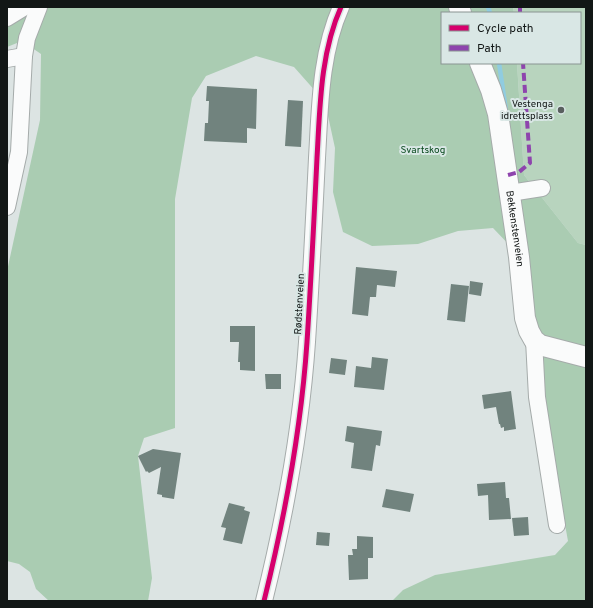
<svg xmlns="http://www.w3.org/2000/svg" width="593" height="608" font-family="Overpass,sans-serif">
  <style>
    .green { fill: #b8d4be }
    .forest { fill: #aaccb2 }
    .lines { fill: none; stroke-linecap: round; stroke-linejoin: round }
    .stream { stroke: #90cce0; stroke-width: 4.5 }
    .building { fill: #71837e }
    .minor-casing { stroke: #a5abaa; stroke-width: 18 }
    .major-casing { stroke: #a5abaa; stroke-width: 22 }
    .minor { stroke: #fafbfb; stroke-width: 16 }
    .major { stroke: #fafbfb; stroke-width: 20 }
    .quiet { stroke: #8e44ad; stroke-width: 4; stroke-dasharray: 8 4; stroke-linecap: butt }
    .cycleway-casing { stroke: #d9e7e5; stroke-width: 8 }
    .cycleway { stroke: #d6006c; stroke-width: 5 }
    .poi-dot { fill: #595f5e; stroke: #d9e7e5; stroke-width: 1.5 }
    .labels { text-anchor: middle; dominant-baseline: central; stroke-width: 4; stroke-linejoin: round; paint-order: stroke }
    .poi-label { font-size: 10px; fill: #121716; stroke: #d9e7e5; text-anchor: end }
    .park-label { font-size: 10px; fill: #0a4a1f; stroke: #d9e7e5 }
    .street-label { font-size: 10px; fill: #121716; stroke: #d9e7e5 }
  </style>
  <rect width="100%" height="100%" fill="#dce4e3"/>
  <!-- green -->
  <polygon class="green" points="513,7 586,7 586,245 578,243 524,175 517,63 580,63 580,13 514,13"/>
  <!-- forest -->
  <polygon class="forest" points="7,7 513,7 514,13 442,13 442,63 517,63 524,175 578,243 586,245 586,601 392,601 403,590 435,575 555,555 568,541 515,251 493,228 458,231 418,244 372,246 343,232 333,192 335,148 325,102 294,67 256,56 206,76 192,98 175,199 175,428 144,438 138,456 152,578 148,601 49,601 36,589 30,572 19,564 7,561 7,271 40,120 41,54 22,41 7,47"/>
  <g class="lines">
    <!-- stream -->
    <g class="stream">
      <polyline points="488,7 490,13"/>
      <polyline points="499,63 506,110"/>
    </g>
  </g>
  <!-- building -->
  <g class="building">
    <polygon points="207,86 257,89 256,129 247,128 247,143 204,141 205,123 208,123 209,101 206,101"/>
    <polygon points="288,100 303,101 301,147 285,146"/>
    <polygon points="356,267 397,271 395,287 377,285 376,297 370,297 368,316 352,314"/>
    <polygon points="470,281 483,283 481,296 469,294"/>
    <polygon points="451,284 469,286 465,322 447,320"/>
    <polygon points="230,326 255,326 255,371 240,370 240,362 238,362 239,342 230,342"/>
    <polygon points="372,357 388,359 384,390 354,387 356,366 371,368"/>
    <polygon points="331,358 347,360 345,375 329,373"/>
    <polygon points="265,374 281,374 281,389 266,389"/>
    <polygon points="511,391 516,429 504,431 504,427 501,428 500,424 499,424 496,407 484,409 482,395"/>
    <polygon points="347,426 382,431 380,446 376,445 372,471 351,468 354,443 345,441"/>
    <polygon points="153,449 181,453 174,499 162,497 162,495 157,494 161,467 149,473 147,471 146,472 138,456"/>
    <polygon points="505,482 506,498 509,498 511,519 489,520 488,495 478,496 477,484"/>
    <polygon points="386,489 414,494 410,512 382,507"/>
    <polygon points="229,503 245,507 244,510 250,512 242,544 223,540 226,528 221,527"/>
    <polygon points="528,517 529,535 514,536 512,518"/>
    <polygon points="317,532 330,533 329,546 316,545"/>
    <polygon points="357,536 373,537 373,558 368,558 368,579 349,580 348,555 353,555 352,549 357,549"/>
  </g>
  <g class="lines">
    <!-- minor casing -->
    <g class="minor-casing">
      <g id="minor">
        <polyline points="7,18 25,7"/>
        <polyline points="7,59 24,56"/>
        <polyline points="510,193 542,188"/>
        <polyline points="7,207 19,152 24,56 27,38 39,7"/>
        <polyline points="534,340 537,397 557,525"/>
        <path d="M 264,601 C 285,516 301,430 307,342 C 311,281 314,220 317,158 C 320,108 320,54 341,7"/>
      </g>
    </g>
    <!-- major casing -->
    <g class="major-casing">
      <g id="major">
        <polyline points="459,7 461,13"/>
        <path id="s1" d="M 480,63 L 491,90 L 498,114 L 519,257 L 525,318 L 529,331 L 534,340 L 540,345 L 586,357"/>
      </g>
    </g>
    <!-- minor -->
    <use href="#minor" class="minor"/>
    <!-- major -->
    <use href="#major" class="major"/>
    <!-- quiet -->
    <g class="quiet">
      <polyline points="520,7 520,13"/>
      <polyline points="508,175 519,172 530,163 523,63"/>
    </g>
    <!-- cycleway casing -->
    <g class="cycleway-casing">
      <path id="cycleway" d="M 264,601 C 285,516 301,430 307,342 C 311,281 314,220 317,158 C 320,108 320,54 341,7"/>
    </g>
    <!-- cycleway -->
    <use href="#cycleway" class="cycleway"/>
  </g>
  <!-- markers -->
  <circle class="poi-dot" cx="561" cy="110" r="4"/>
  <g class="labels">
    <!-- poi labels -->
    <g class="poi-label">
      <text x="553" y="104">Vestenga<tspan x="553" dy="12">idrettsplass</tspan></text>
    </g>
    <!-- park labels -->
    <g class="park-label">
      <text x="423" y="150">Svartskog</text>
    </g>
    <!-- street labels -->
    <g class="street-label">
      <text stroke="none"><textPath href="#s1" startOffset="170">Bekkenstenveien</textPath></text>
      <text transform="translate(300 304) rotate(-87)">Rødstenveien</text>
    </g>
  </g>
  <!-- border -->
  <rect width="593" height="608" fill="none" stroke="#121716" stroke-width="16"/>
  <!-- legend -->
  <rect x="441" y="12" width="140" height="52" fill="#d9e7e5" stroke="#899492"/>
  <rect x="449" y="25" width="20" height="6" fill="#d6006c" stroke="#899492"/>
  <text x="477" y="32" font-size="12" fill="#121716">Cycle path</text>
  <rect x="449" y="45" width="20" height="6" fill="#8e44ad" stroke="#899492"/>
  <text x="477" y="52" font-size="12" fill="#121716">Path</text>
</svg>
